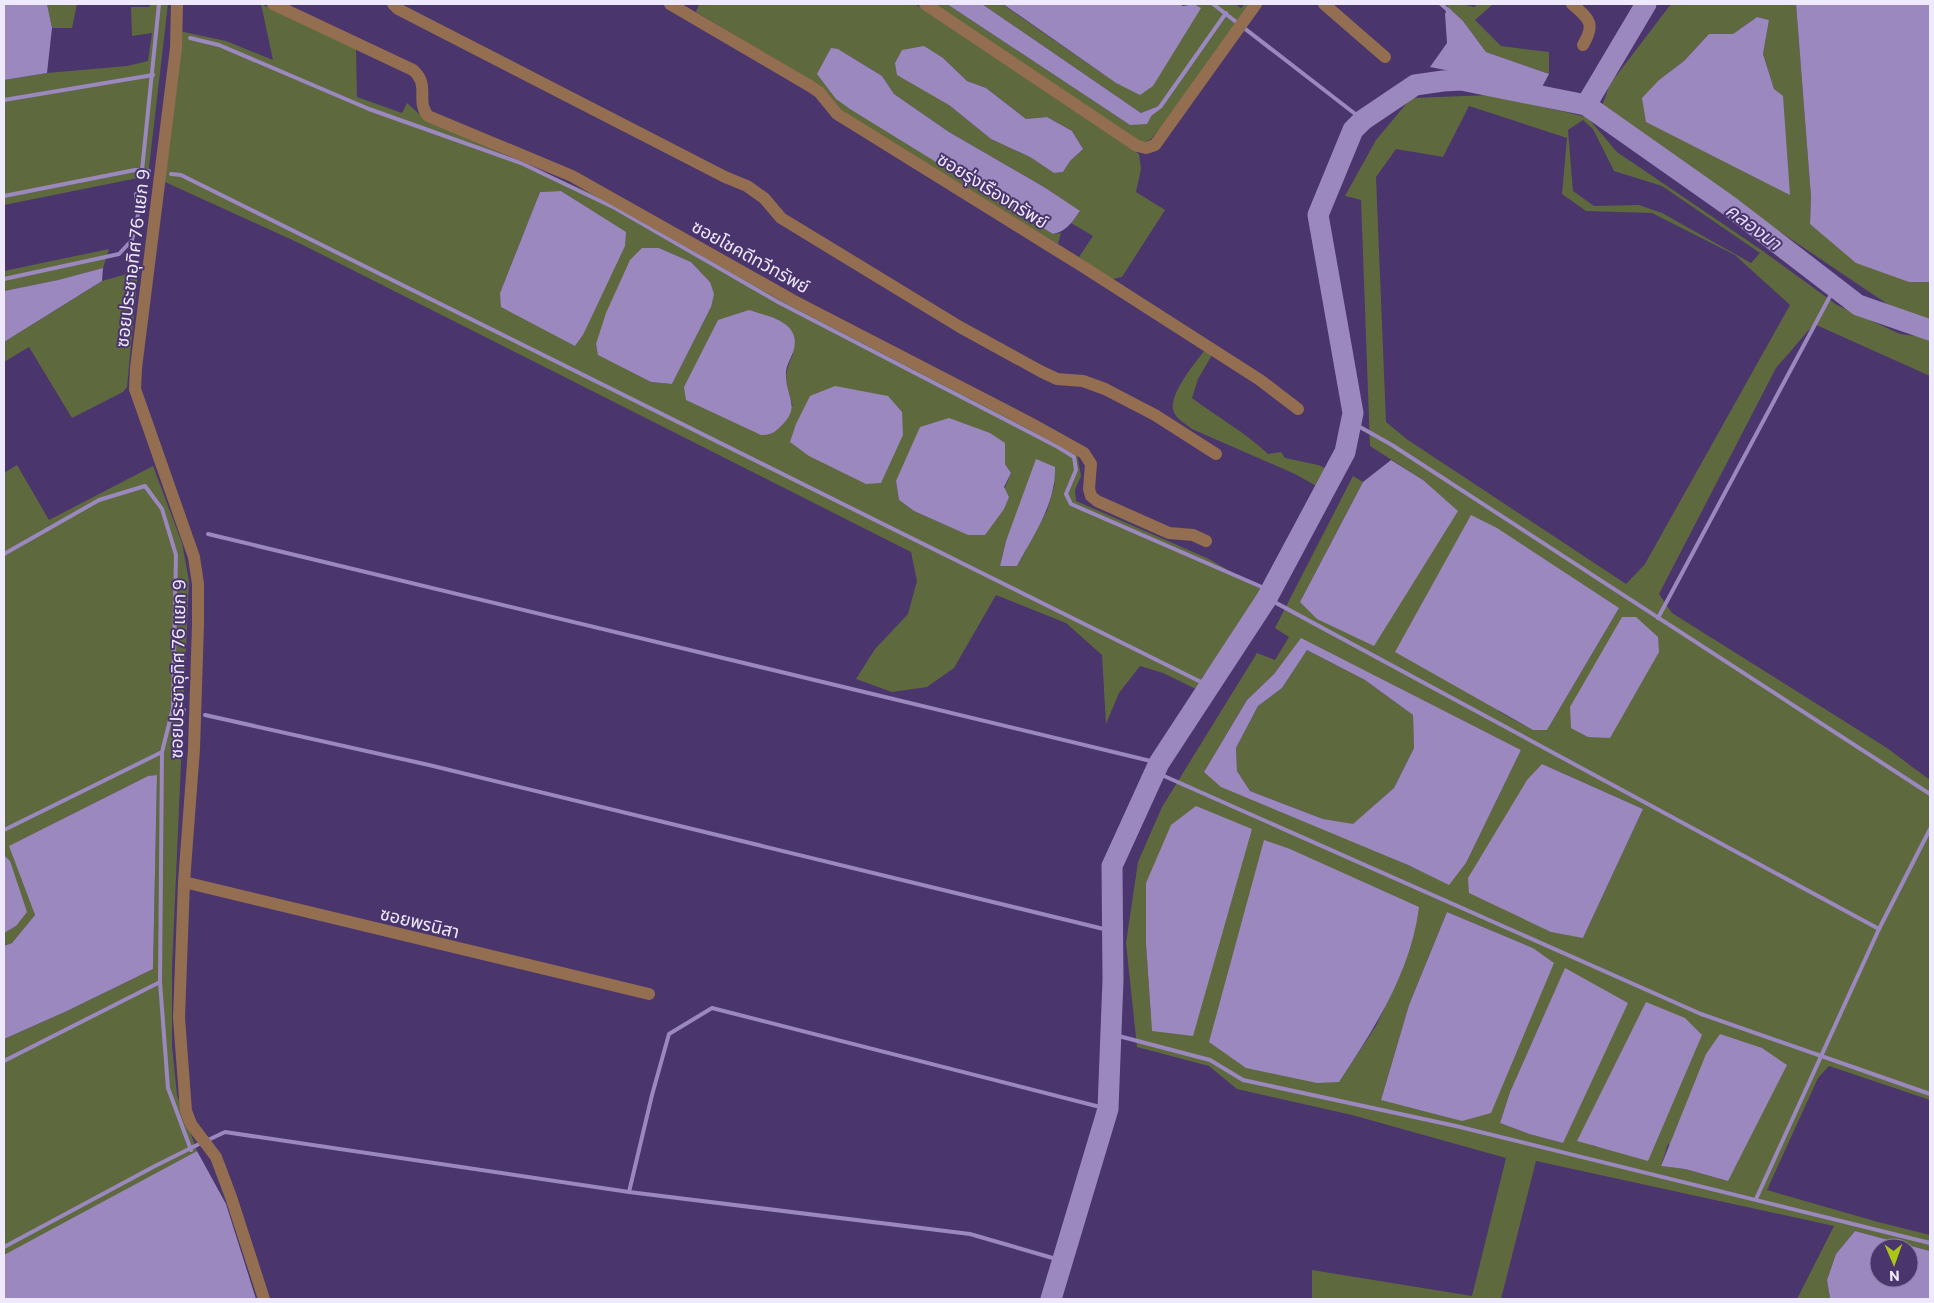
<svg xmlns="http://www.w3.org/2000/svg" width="1934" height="1303" font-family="Commissioner,'Noto Sans Thai',sans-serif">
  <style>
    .green { fill: #5f693e; fill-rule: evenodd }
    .water { fill: #9a88be; fill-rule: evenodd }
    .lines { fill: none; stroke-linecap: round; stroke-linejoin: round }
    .stream { stroke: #9a88be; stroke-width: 4 }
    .river { stroke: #9a88be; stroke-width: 21 }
    .minor { stroke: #936e50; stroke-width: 12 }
    .labels { text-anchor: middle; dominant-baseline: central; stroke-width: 4; stroke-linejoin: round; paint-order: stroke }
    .street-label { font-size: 18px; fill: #efe9fd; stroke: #4a356d }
    .water-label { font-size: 19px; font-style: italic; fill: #e3d9f9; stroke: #4a356d }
  </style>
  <rect width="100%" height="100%" fill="#4a356d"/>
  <!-- green -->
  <g class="green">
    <polygon points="47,4 77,4 72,28 52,28"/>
    <polygon points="151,4 168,4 148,176 4,205 4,80 47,73 127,66 148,61 152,33 132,36 131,7 149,7"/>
    <path d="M 261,4 L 356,49 L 357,97 L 402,113 L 407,103 L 418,113 L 445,128 L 610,202 L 1077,454 L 1081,476 L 1075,490 L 1076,501 L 1207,558 L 1266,592 L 1203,676 L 1196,689 L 1163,673 L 1140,666 L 1119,693 L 1106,724 L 1102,655 L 1066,623 L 996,595 L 954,668 L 927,687 L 892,692 L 856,679 L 875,649 L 908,614 L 917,581 L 911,552 L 301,244 L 165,182 L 179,31 L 226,41 L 273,60 ZM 561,191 L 626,233 L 583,335 L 575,346 L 500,293 L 540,192 ZM 659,248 L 691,262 L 710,282 L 711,307 L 672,384 L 651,382 L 599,355 L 596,345 ZM 718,320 L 793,354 C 783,376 785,383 793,406 L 704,349 ZM 1005,443 L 1005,464 L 1011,473 L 985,535 L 969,535 L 914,511 L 899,500 L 896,481 ZM 1055,483 L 1047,511 L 1017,566 L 1000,566 L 1006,541 Z"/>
    <path d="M 699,4 L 915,4 L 1139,154 L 1141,169 L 1136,192 L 1165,210 L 1122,277 L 1109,280 L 1079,257 L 1093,236 L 1071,223 L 1080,212 L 1044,187 L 949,132 L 894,94 L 882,76 L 838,49 L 1053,234 L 1061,233 L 1058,244 L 835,109 L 812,81 L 696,12 ZM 943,58 L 967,81 L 986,88 L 1026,119 L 1047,117 L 1072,131 L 1083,149 L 1070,161 L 1063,172 L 1054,173 L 1030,157 L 991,139 L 949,105 Z"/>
    <polygon points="930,4 947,4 1130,125 1155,107 1141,113 982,4 1002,4 1116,83 1140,94 1200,8 1194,4 1235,4 1241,8 1245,4 1263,4 1151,139 1142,143"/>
    <polygon points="1445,4 1462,4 1474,7 1478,4 1493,4 1475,20 1501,46 1549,52 1549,74 1486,52 1463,21"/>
    <path d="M 1671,4 L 1796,4 L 1811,197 L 1810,224 L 1909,282 L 1930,282 L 1930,320 L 1908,318 L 1727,196 L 1602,106 L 1610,84 ZM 1757,17 L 1769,20 L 1763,54 L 1774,89 L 1659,80 L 1684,61 L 1709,34 L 1733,34 Z"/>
    <path d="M 1491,95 L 1587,117 L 1617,152 L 1760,249 L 1837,305 L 1900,334 L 1930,338 L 1930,376 L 1814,324 L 1776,368 L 1659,594 L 1672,613 L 1887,748 L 1930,780 L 1930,1100 L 1829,1066 L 1818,1078 L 1767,1190 L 1878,1222 L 1930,1235 L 1930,1251 L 1855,1231 L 1836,1254 L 1827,1280 L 1830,1298 L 1833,1299 L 1797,1299 L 1834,1226 L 1536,1161 L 1501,1299 L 1312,1299 L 1312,1270 L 1472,1296 L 1506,1158 L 1352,1115 L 1237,1089 L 1209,1066 L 1137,1047 L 1126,943 L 1138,862 L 1162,807 L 1257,653 L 1275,660 L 1289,637 L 1275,628 L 1353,476 L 1363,482 L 1300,602 L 1423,480 L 1370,446 L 1361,200 L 1345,196 L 1376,140 L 1411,98 ZM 1469,106 L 1567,138 L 1562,194 L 1586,211 L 1652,213 L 1735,255 L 1790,305 L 1645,564 L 1626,584 L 1408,440 L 1386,422 L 1376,177 L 1396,149 L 1443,157 ZM 1583,120 L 1593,129 L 1614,171 L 1662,186 L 1760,253 L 1751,263 L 1662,213 L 1639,205 L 1594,206 L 1573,191 L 1568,130 ZM 1619,608 L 1547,730 L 1533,730 L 1498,711 ZM 1301,639 L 1521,750 L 1466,863 L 1449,884 L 1204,772 L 1247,700 L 1274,674 ZM 1542,764 L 1643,809 L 1583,938 ZM 1146,883 L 1152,1031 L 1146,944 ZM 1447,912 L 1533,948 L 1553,963 L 1381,1100 L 1409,1005 ZM 1565,969 L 1563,1143 L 1529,1134 L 1500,1123 L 1510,1092 ZM 1402,970 L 1376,1026 L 1339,1082 ZM 1610,1076 L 1596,1147 L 1578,1140 ZM 1668,1144 L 1728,1181 L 1685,1169 L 1661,1166 Z"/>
    <polygon points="109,249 103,268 58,280 4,291 4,271"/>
    <polygon points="138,271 127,387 123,392 72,418 29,347 4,362 4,342 102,281"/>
    <path d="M 1205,350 L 1212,355 L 1198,379 L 1192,398 C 1217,417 1245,432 1268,454 L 1281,452 L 1285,458 L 1318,465 L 1330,470 L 1320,488 L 1295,474 L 1192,429 C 1186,424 1174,418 1173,409 C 1170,393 1195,363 1205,350 Z"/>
    <polygon points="17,465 49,520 153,466 182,543 189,581 172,967 172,1046 177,1095 197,1151 4,1256 4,1039 67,1011 153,969 157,775 148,776 10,846 35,915 12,943 4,946 4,933 16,926 10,861 4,855 4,473"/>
    <polygon points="1307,650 1365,680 1413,715 1414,748 1394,788 1353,825 1323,819 1250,791 1237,771 1236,748 1258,706 1282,688"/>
  </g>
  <!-- water -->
  <g class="water">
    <polygon points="4,4 47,4 52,28 47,73 4,80"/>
    <polygon points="947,4 982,4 1141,113 1156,107 1147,124 1130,125"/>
    <polygon points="1003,4 1179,4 1183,6 1194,4 1201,8 1153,86 1140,95 1116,83"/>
    <polygon points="1796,4 1930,4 1930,282 1909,282 1856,263 1810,224 1811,197"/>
    <polygon points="1448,7 1463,21 1486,52 1549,74 1541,89 1430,67 1447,43 1445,14"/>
    <polygon points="1757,17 1769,20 1763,54 1774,89 1783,96 1790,195 1646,122 1642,98 1659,80 1684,61 1709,34 1733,34"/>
    <polygon points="924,46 943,58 967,81 986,88 1026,119 1047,117 1072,131 1083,149 1070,161 1063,172 1054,173 1030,157 991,139 949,105 897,75 895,63 902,50"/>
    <path d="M 831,48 L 838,49 L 882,76 L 894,94 L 949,132 L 1044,187 L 1080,211 C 1073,221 1066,232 1053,234 L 850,109 L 836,99 L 817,74 Z"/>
    <polygon points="561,191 626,232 625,246 583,335 575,346 501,307 500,293 540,192"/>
    <polygon points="642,248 659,248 691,262 710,282 714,294 711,307 672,384 651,382 598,355 596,344 606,313 630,260"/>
    <polygon points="103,268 102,281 4,342 4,291 58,280"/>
    <path d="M 749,310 C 763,315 789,319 794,336 C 798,352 786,361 786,373 C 785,397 802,406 781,426 C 774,433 771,435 761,435 L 686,400 L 684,387 L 718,320 Z"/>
    <polygon points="835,386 888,396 902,412 903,435 881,483 866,484 809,456 790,442 796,424 810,396"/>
    <polygon points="949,418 990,433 1005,443 1005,464 1011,473 1004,487 1009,497 1004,509 985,535 968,535 914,511 899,500 896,481 920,427"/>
    <path d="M 1036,459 L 1055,467 C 1056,504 1034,534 1017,566 L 1000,566 L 1006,541 Z"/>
    <polygon points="1391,460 1423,480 1458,511 1374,646 1317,619 1300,602 1363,482"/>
    <polygon points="1471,515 1497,528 1619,608 1547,730 1533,730 1395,652"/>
    <polygon points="1622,617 1636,617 1658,637 1659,652 1610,738 1588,737 1571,728 1570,707"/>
    <path d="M 1301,638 L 1521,750 L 1466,863 L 1449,885 L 1408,865 L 1221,787 L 1204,772 L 1247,700 L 1274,674 ZM 1307,650 L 1365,680 L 1413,715 L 1414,748 L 1394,788 L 1353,824 L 1323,819 L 1250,791 L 1237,771 L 1236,748 L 1258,706 L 1282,688 Z"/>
    <polygon points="1542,764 1643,809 1583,938 1551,932 1469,893 1468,878 1527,780"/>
    <polygon points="157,775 153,969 67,1011 4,1039 4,946 12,943 35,915 9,846 148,776"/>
    <polygon points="1196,806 1252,829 1193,1036 1152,1031 1146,944 1146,883 1171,825"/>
    <path d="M 1264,840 L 1290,849 L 1419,907 C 1411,972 1374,1029 1339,1082 L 1317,1083 L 1246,1068 L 1209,1042 Z"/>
    <polygon points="4,855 10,861 27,912 16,926 4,933"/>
    <polygon points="1447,912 1533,948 1554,963 1491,1113 1462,1121 1381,1100 1409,1005"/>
    <polygon points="1565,968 1628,1003 1563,1143 1529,1134 1500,1123 1510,1092"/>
    <polygon points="1646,1002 1685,1018 1702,1035 1648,1161 1577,1141"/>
    <polygon points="1720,1034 1762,1048 1787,1065 1728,1181 1685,1169 1661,1166 1706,1054"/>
    <polygon points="197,1151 226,1204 256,1299 4,1299 4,1255"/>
    <path d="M 1855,1231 L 1930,1251 L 1930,1299 L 1830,1298 L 1827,1280 L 1836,1254 ZM 1879,1248 L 1909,1248 L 1909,1278 L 1879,1278 Z"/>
  </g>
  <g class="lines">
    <!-- stream -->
    <g class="stream">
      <polyline points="1213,4 1363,120"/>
      <polyline points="1441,4 1450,12"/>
      <polyline points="190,38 219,45 369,109 521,163 615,208 778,302 1058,447 1074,457 1076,470 1066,494 1071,504 1271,591"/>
      <polyline points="1461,80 1462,69"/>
      <polyline points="4,100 153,75"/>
      <polyline points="1149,115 1160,107 1226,13"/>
      <polyline points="142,170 159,4"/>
      <polyline points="171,174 181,175 1209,686"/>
      <polyline points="4,196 135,170 149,171"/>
      <polyline points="4,279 119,254 132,240 138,215 136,194"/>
      <polyline points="1351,422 1392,445 1930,794"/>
      <polyline points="208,534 1159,763"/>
      <polyline points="4,554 99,500 145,486 162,509 176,555 173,708"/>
      <polyline points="1267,598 1879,929"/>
      <polyline points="1658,618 1835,287"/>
      <polyline points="205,715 429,765 1112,931"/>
      <polyline points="162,752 160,982 168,1088 191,1150"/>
      <polyline points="1155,772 1701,1014 1930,1094"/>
      <polyline points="4,830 162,752 173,708 184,710"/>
      <polyline points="1111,1034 1210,1060 1243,1080 1456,1126 1930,1243"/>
      <polyline points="4,1061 160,982"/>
      <polyline points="208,1140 225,1132 629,1192 970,1234 1063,1261"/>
      <polyline points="629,1192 652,1095 669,1034 712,1008 1108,1109"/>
      <polyline points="1756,1199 1879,929 1930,829"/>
      <polyline points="4,1247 155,1166 201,1143"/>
    </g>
    <!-- river -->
    <g class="river">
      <polyline points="1586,105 1646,4"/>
      <polyline points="1051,1299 1108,1109 1113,980 1112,866 1159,763 1267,598 1345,452 1353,413 1318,215 1353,130 1363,120 1415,85 1443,81 1461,80 1586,105 1728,205 1858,305 1930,330"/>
    </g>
    <!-- minor -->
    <g class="minor">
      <polyline points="177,4 176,48 136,368 135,389 194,557 198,584 198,625 194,749 184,882 179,1018 186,1111 191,1124 216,1157 231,1197 264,1299"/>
      <path d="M 273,4 L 413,70 C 431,86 415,100 428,116 L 572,176 L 794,301 L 1030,423 L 1084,453 L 1091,464 L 1089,489 L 1091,496 L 1097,501 L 1169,533 L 1193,535 L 1206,541"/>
      <polyline points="393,4 398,9 725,177 747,186 764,198 781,218 960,327 1042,372 1057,379 1083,381 1105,389 1155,415 1216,454"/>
      <polyline points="670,4 810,86 819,92 837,114 1082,266 1260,380 1298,409"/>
      <polyline points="925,4 1137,146 1146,148 1155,145 1256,4"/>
      <polyline points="1324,4 1385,57"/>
      <path d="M 1572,4 C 1589,19 1596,23 1583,45"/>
      <polyline points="184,882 649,994"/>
    </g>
  </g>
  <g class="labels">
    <!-- street labels -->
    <g class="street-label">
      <text transform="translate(993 190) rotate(32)">ซอยรุ่งเรืองทรัพย์</text>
      <text transform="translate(751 256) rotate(29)">ซอยโชคดีทวีทรัพย์</text>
      <text transform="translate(132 258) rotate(-83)">ซอยประชาอุทิศ 76 แยก 9</text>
      <text transform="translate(177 669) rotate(-89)">ซอยประชาอุทิศ 76 แยก 9</text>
      <text transform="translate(420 922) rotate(14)">ซอยพรนิสา</text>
    </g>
    <!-- water labels -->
    <g class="water-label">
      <text transform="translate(1754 226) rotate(37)">คลองนา</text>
    </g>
  </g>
  <!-- border -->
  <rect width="1934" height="1303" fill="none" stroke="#efe9fd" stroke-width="10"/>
  <!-- north arrow -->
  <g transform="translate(1894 1263) rotate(178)"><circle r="24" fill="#4a356d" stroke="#8c7da7"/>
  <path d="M0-4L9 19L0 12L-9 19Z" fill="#abc615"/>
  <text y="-8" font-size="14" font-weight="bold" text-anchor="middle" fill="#efe9fd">N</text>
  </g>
</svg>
